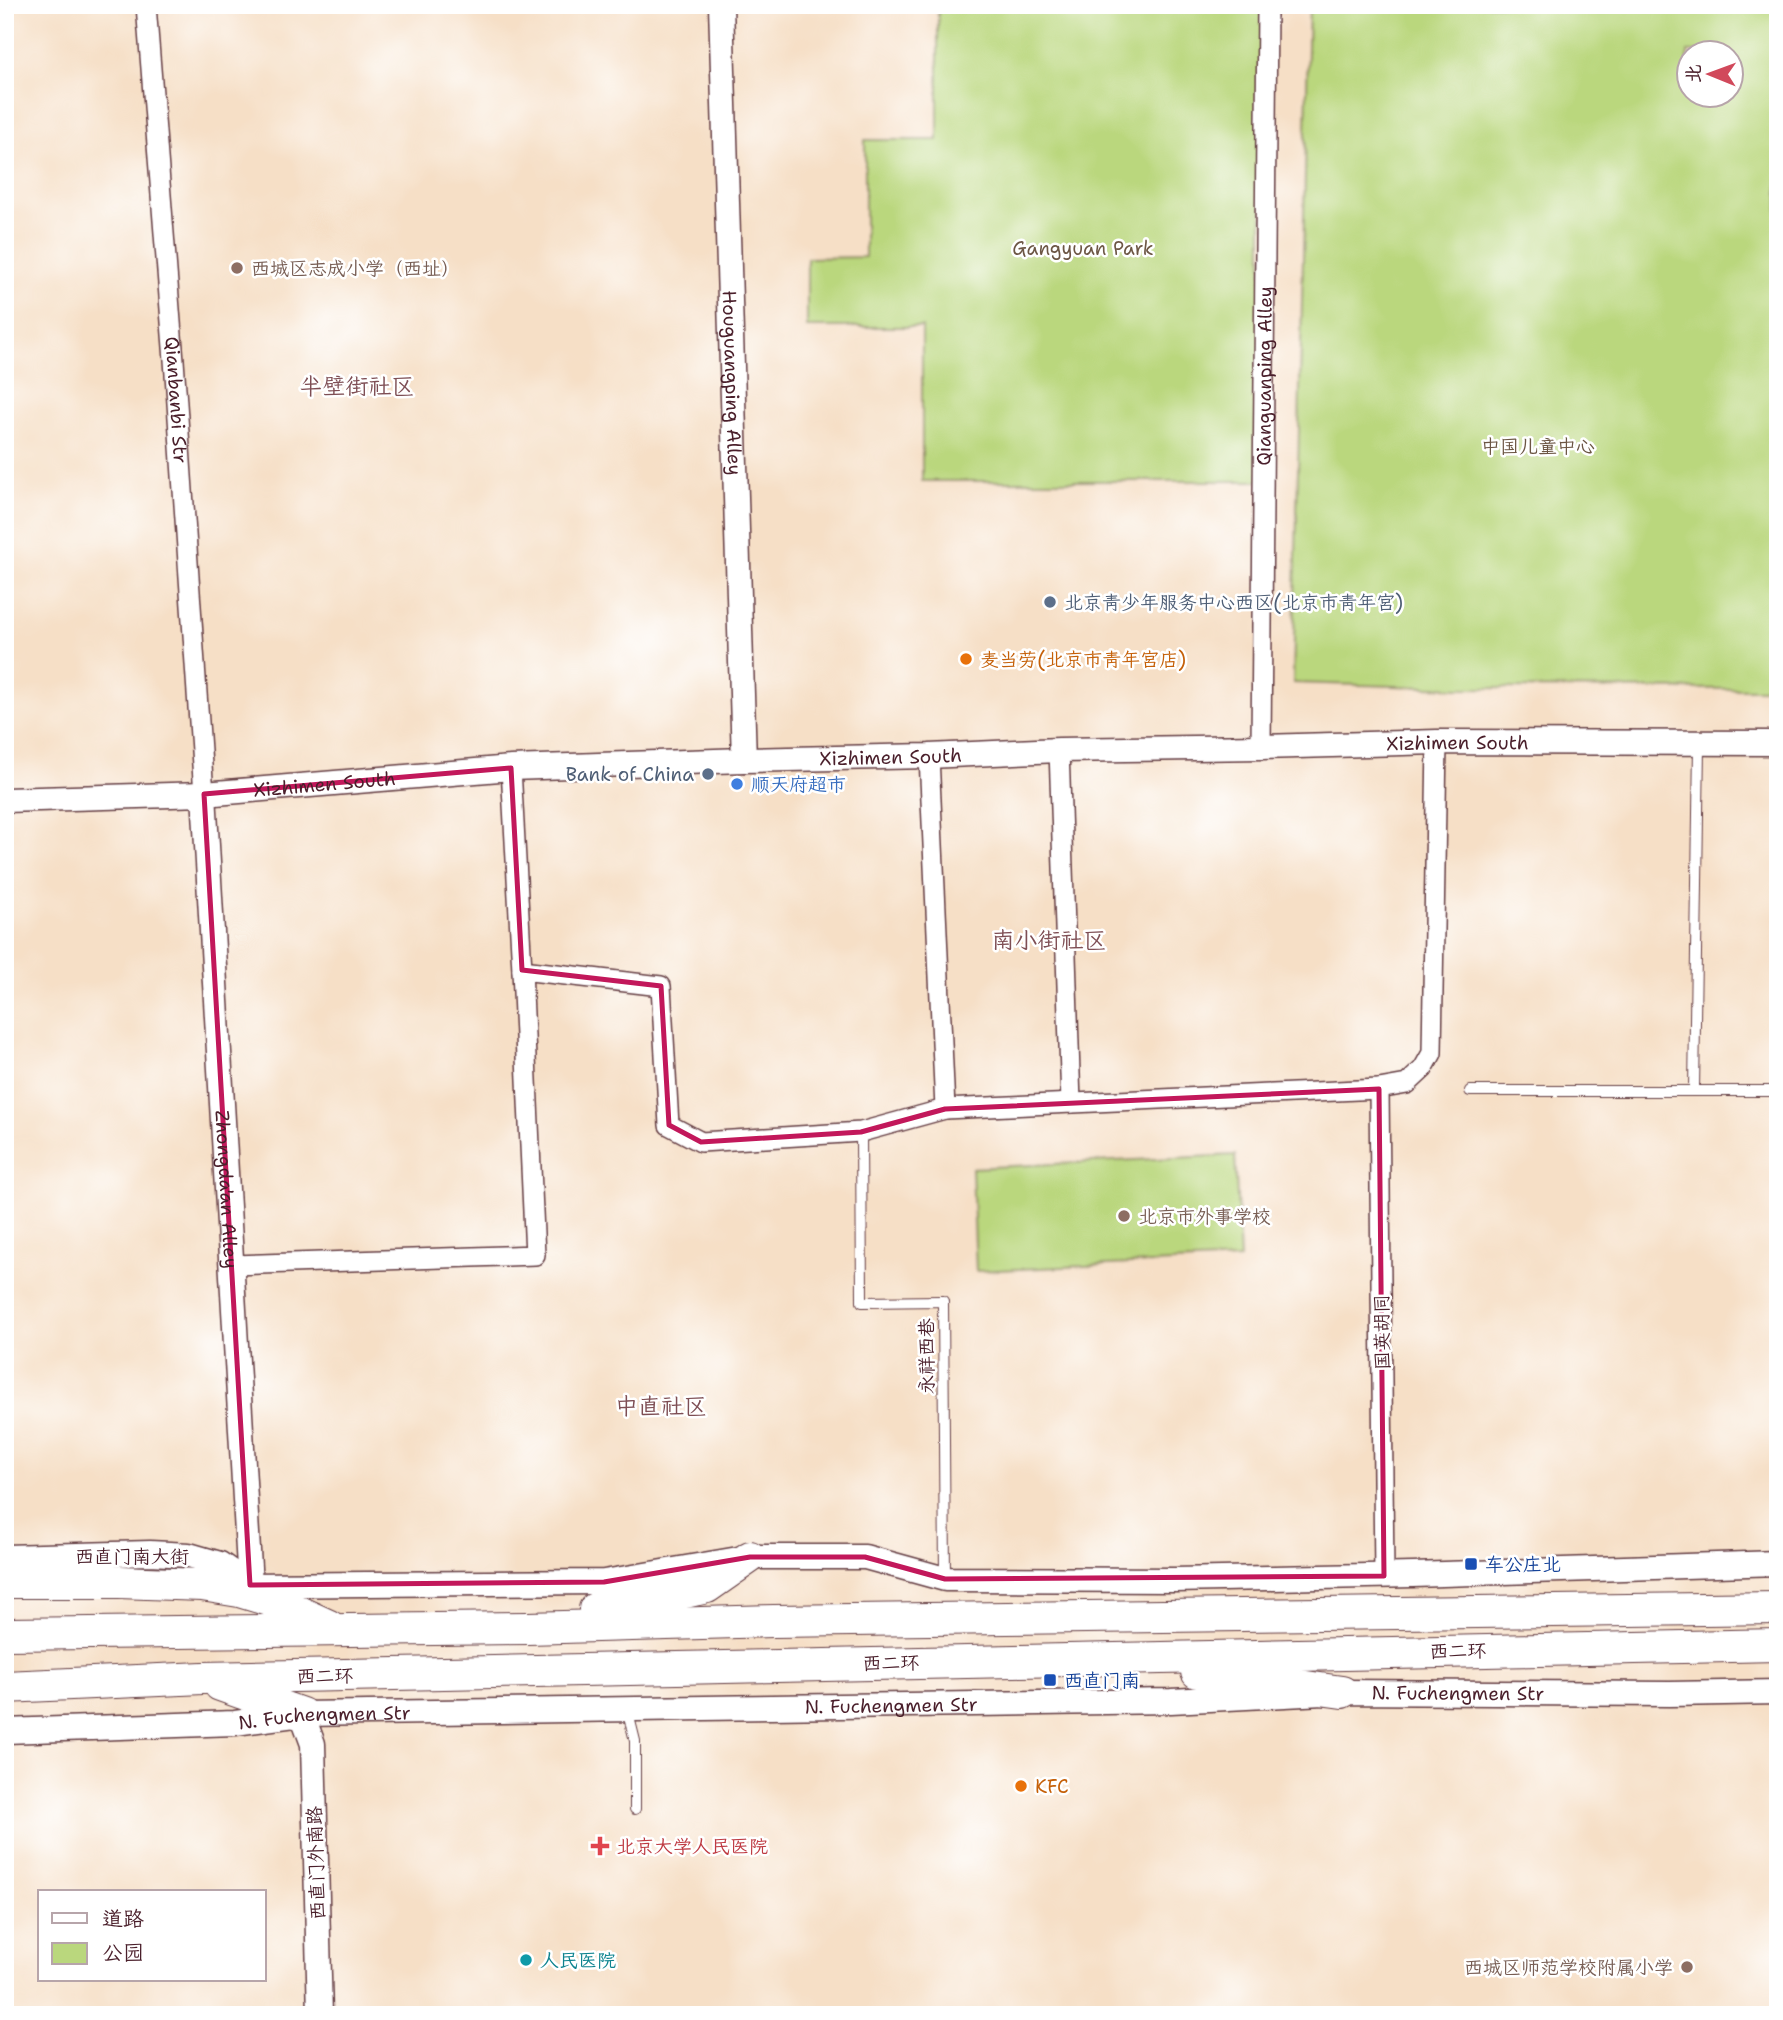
<svg xmlns="http://www.w3.org/2000/svg" width="1783" height="2020" font-family="'Shantell Sans','LXGW WenKai TC',sans-serif">
  <style>
    .green { fill: #bad77d; stroke: #827b54; stroke-width: 2; fill-rule: evenodd }
    .lines { fill: none; stroke-linecap: round; stroke-linejoin: round }
    .service-casing { stroke: #643c42; stroke-width: 12 }
    .minor-casing { stroke: #643c42; stroke-width: 22 }
    .tertiary-casing { stroke: #643c42; stroke-width: 27 }
    .trunk-casing { stroke: #643c42; stroke-width: 34 }
    .service { stroke: #fff; stroke-width: 10 }
    .minor { stroke: #fff; stroke-width: 19 }
    .tertiary { stroke: #fff; stroke-width: 24 }
    .trunk { stroke: #fff; stroke-width: 32 }
    .marked { fill: none; stroke: #c2185b; stroke-width: 5; stroke-linejoin: round }
    .education-dot { fill: #8d6e63; stroke: #fff; stroke-width: 2.5 }
    .service-dot { fill: #5c6f8a; stroke: #fff; stroke-width: 2.5 }
    .food-dot { fill: #e8710a; stroke: #fff; stroke-width: 2.5 }
    .shop-dot { fill: #3f7fe0; stroke: #fff; stroke-width: 2.5 }
    .transit-dot { fill: #1a4fb4; stroke: #fff; stroke-width: 2.5 }
    .health-dot { fill: #e0444e; stroke: #fff; stroke-width: 2.5 }
    .culture-dot { fill: #0f9aa8; stroke: #fff; stroke-width: 2.5 }
    .labels { text-anchor: middle; dominant-baseline: central; stroke-width: 5; stroke-linejoin: round; paint-order: stroke }
    .park-label { font-size: 19px; fill: #6c5644; stroke: #fff }
    .education-label { font-size: 19px; fill: #785e54; stroke: #fff; text-anchor: start }
    .street-label { font-size: 19px; fill: #4a1f2b; stroke: #fff }
    .service-label { font-size: 19px; fill: #4e5e75; stroke: #fff; text-anchor: start }
    .food-label { font-size: 19px; fill: #c56008; stroke: #fff; text-anchor: start }
    .shop-label { font-size: 19px; fill: #366cbe; stroke: #fff; text-anchor: start }
    .transit-label { font-size: 19px; fill: #164399; stroke: #fff; text-anchor: start }
    .health-label { font-size: 19px; fill: #be3a42; stroke: #fff; text-anchor: start }
    .culture-label { font-size: 19px; fill: #0d838f; stroke: #fff; text-anchor: start }
    .quarter-label { font-size: 23px; fill: #7e4e54; stroke: #fff }
  </style>
  <rect width="100%" height="100%" fill="#fff"/>
  <filter id="ink" filterUnits="userSpaceOnUse"><feTurbulence type="fractalNoise" baseFrequency=".0143" numOctaves="2"/><feDisplacementMap in="SourceGraphic" scale="14" xChannelSelector="R" yChannelSelector="G"/><feConvolveMatrix kernelMatrix="1 2 1 2 8 2 1 2 1" color-interpolation-filters="sRGB"/></filter>
  <filter id="wash" filterUnits="userSpaceOnUse"><feTurbulence type="fractalNoise" baseFrequency=".00686" numOctaves="4" result="noise"/><feDisplacementMap in="SourceGraphic" scale="28" xChannelSelector="R" yChannelSelector="G"/><feGaussianBlur stdDeviation="1.57" result="paint"/><feColorMatrix in="noise" values="0 0 0 0 0 0 0 0 0 0 0 0 0 0 0 0 0 1.4 0 .05"/><feComposite in="paint" operator="in"/></filter>
  <g filter="url(#wash)">
    <rect width="100%" height="100%" fill="#f6dfc6"/>
    <!-- green -->
    <g class="green">
      <path d="M 1309,5 L 1778,5 L 1778,689 L 1460,688 L 1293,683 ZM 1688,52 L 1730,52 L 1730,94 L 1688,94 Z"/>
      <polygon points="938,7 1262,7 1262,481 922,481 922,327 807,327 807,258 865,257 865,140 938,140"/>
      <polygon points="1235,1155 1240,1259 976,1271 972,1168"/>
    </g>
  </g>
  <g filter="url(#ink)">
    <g class="lines">
      <!-- service casing -->
      <g class="service-casing">
        <g id="service">
          <polyline points="1470,1091 1778,1091"/>
          <polyline points="1694,1091 1699,745"/>
          <polyline points="861,1132 862,1302 943,1301 945,1578"/>
          <polyline points="627,1709 635,1741 635,1809"/>
        </g>
      </g>
      <!-- minor casing -->
      <g class="minor-casing">
        <g id="minor">
          <path id="s1" d="M 146,5 L 174,360 L 204,794"/>
          <path id="s2" d="M 1261,747 L 1267,5"/>
          <polyline points="1059,750 1071,1103"/>
          <polyline points="929,756 945,1109"/>
          <polyline points="522,970 661,986 669,1125 701,1142 861,1132 945,1109 1379,1089 1407,1084 1423,1069 1432,1053 1437,742"/>
          <polyline points="1379,1089 1384,1576"/>
          <polyline points="232,1265 535,1255 522,970 511,768"/>
        </g>
      </g>
      <!-- tertiary casing -->
      <g class="tertiary-casing">
        <g id="tertiary">
          <path id="s3" d="M 721,5 L 744,760"/>
          <path id="s4" d="M 204,794 L 250,1585"/>
          <path id="s5" d="M 5,800 L 204,794 L 511,768 L 744,760 L 929,756 L 1059,750 L 1261,747 L 1437,742 L 1778,743"/>
          <polyline points="5,1557 150,1553 189,1555 220,1564 250,1585"/>
          <polyline points="240,1585 604,1582 750,1557 865,1557 945,1579 1175,1580 1413,1575 1778,1563"/>
          <polyline points="302,1714 313,1744 320,2015"/>
          <path id="s6" d="M 5,1731 L 235,1723 L 302,1714 L 1171,1701 L 1342,1692 L 1670,1694 L 1778,1692"/>
        </g>
      </g>
      <!-- trunk casing -->
      <g class="trunk-casing">
        <g id="trunk">
          <polyline points="5,1582 119,1582 202,1585 239,1591 279,1603 329,1626"/>
          <polyline points="595,1609 634,1603 707,1587 750,1557"/>
          <polyline points="5,1634 528,1628 774,1621 1778,1608"/>
          <polyline points="1197,1672 1342,1692"/>
          <polyline points="220,1685 302,1714"/>
          <polyline points="5,1687 203,1678 1778,1645"/>
        </g>
      </g>
      <!-- service -->
      <use href="#service" class="service"/>
      <!-- minor -->
      <use href="#minor" class="minor"/>
      <!-- tertiary -->
      <use href="#tertiary" class="tertiary"/>
      <!-- trunk -->
      <use href="#trunk" class="trunk"/>
    </g>
  </g>
  <!-- marked area -->
  <path class="marked" d="M 511,768 L 522,970 L 661,986 L 669,1125 L 701,1142 L 861,1132 L 945,1109 L 1379,1089 L 1384,1576 L 945,1579 L 865,1557 L 750,1557 L 604,1582 L 250,1585 L 204,794 Z"/>
  <!-- markers -->
  <g class="education-dot">
    <circle cx="237" cy="268" r="7"/>
    <circle cx="1124" cy="1216" r="7"/>
    <circle cx="1687" cy="1967" r="7"/>
  </g>
  <g class="service-dot">
    <circle cx="1050" cy="602" r="7"/>
    <circle cx="708" cy="774" r="7"/>
  </g>
  <g class="food-dot">
    <circle cx="966" cy="659" r="7"/>
    <circle cx="1021" cy="1786" r="7"/>
  </g>
  <circle class="shop-dot" cx="737" cy="784" r="7"/>
  <g class="transit-dot">
    <rect x="1464" y="1557" width="14" height="14" rx="3.5"/>
    <rect x="1043" y="1673" width="14" height="14" rx="3.5"/>
  </g>
  <path class="health-dot" d="M596.5 1835.5h7v7h7v7h-7v7h-7v-7h-7v-7h7z"/>
  <circle class="culture-dot" cx="526" cy="1960" r="7"/>
  <g class="labels">
    <!-- park labels -->
    <g class="park-label">
      <text x="1083" y="248">Gangyuan Park</text>
      <text x="1538" y="446">中国儿童中心</text>
    </g>
    <!-- education labels -->
    <g class="education-label">
      <text x="251" y="268">西城区志成小学（西址）</text>
      <text x="1138" y="1216">北京市外事学校</text>
      <text x="1673" y="1967" text-anchor="end">西城区师范学校附属小学</text>
    </g>
    <!-- street labels -->
    <g class="street-label">
      <text stroke="none"><textPath href="#s2" startOffset="371">Qianguanping Alley</textPath></text>
      <text stroke="none"><textPath href="#s3" startOffset="378">Houguangping Alley</textPath></text>
      <text stroke="none"><textPath href="#s1" startOffset="396">Qianbanbi Str</textPath></text>
      <text stroke="none"><textPath href="#s5" startOffset="1454">Xizhimen South</textPath></text>
      <text stroke="none"><textPath href="#s5" startOffset="887">Xizhimen South</textPath></text>
      <text stroke="none"><textPath href="#s5" startOffset="320">Xizhimen South</textPath></text>
      <text stroke="none"><textPath href="#s4" startOffset="396">Zhongda'an Alley</textPath></text>
      <text transform="translate(1382 1332) rotate(-91)">国英胡同</text>
      <text transform="translate(926 1356) rotate(-90)">永祥西巷</text>
      <text x="132" y="1556">西直门南大街</text>
      <text transform="translate(1458 1651) rotate(-1)">西二环</text>
      <text transform="translate(891 1663) rotate(-1)">西二环</text>
      <text transform="translate(325 1676) rotate(-1)">西二环</text>
      <text stroke="none"><textPath href="#s6" startOffset="1454">N. Fuchengmen Str</textPath></text>
      <text stroke="none"><textPath href="#s6" startOffset="887">N. Fuchengmen Str</textPath></text>
      <text stroke="none"><textPath href="#s6" startOffset="320">N. Fuchengmen Str</textPath></text>
      <text transform="translate(316 1863) rotate(-92)">西直门外南路</text>
    </g>
    <!-- service labels -->
    <g class="service-label">
      <text x="1064" y="602">北京青少年服务中心西区(北京市青年宫)</text>
      <text x="694" y="774" text-anchor="end">Bank of China</text>
    </g>
    <!-- food labels -->
    <g class="food-label">
      <text x="980" y="659">麦当劳(北京市青年宫店)</text>
      <text x="1035" y="1786">KFC</text>
    </g>
    <!-- shop labels -->
    <g class="shop-label">
      <text x="751" y="784">顺天府超市</text>
    </g>
    <!-- transit labels -->
    <g class="transit-label">
      <text x="1485" y="1564">车公庄北</text>
      <text x="1064" y="1680">西直门南</text>
    </g>
    <!-- health labels -->
    <g class="health-label">
      <text x="616" y="1846">北京大学人民医院</text>
    </g>
    <!-- culture labels -->
    <g class="culture-label">
      <text x="540" y="1960">人民医院</text>
    </g>
    <!-- quarter labels -->
    <g class="quarter-label">
      <text x="357" y="386">半壁街社区</text>
      <text x="1049" y="940">南小街社区</text>
      <text x="661" y="1406">中直社区</text>
    </g>
  </g>
  <!-- margin -->
  <rect width="1783" height="2020" fill="none" stroke="#fff" stroke-width="28"/>
  <!-- legend -->
  <rect x="38" y="1890" width="228" height="91" fill="#ffffff" stroke="#b7a5aa" stroke-width="2"/>
  <rect x="52" y="1913" width="35" height="10" fill="#ffffff" stroke="#b7a5aa" stroke-width="2"/>
  <text x="102" y="1926" font-size="21" fill="#4a1f2b">道路</text>
  <rect x="52" y="1943" width="35" height="21" fill="#bad77d" stroke="#b7a5aa" stroke-width="2"/>
  <text x="102" y="1960" font-size="21" fill="#4a1f2b">公园</text>
  <!-- north arrow -->
  <g transform="translate(1710 74) rotate(271)"><circle r="33" fill="#ffffff" stroke="#b7a5aa" stroke-width="2"/>
  <path d="M0-5L12 26L0 18L-12 26Z" fill="#d1495b"/>
  <text y="-10" font-size="19" font-weight="bold" text-anchor="middle" fill="#4a1f2b">北</text>
  </g>
</svg>
